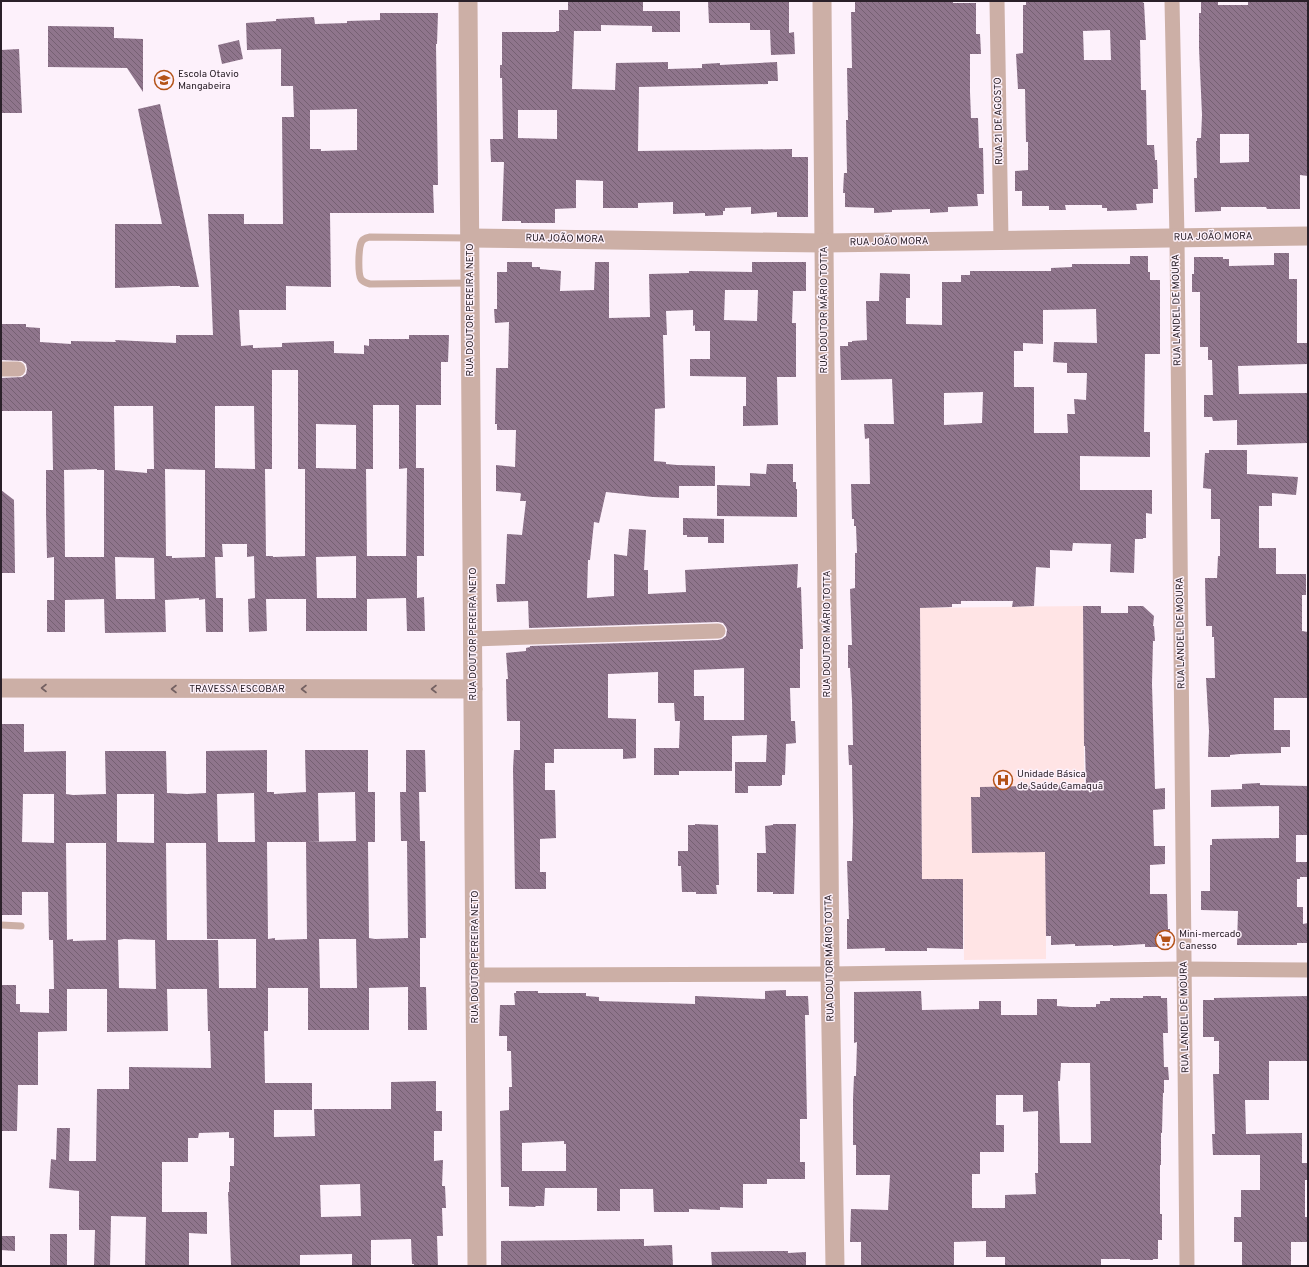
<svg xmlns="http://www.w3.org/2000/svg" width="1309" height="1267" font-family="Overpass,sans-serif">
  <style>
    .medical { fill: #ffe4e5 }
    .building { fill: url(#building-back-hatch); fill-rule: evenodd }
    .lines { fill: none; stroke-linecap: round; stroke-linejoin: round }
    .service { stroke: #ccafa6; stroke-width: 7 }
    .minor { stroke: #ccafa6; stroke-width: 15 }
    .tertiary { stroke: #ccafa6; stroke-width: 19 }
    .oneway { stroke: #736061 }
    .labels { text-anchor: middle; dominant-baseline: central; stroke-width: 3; stroke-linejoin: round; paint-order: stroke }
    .poi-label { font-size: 10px; fill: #2a2029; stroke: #fdf1fb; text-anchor: start }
    .street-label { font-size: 10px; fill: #2a2029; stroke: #fdf1fb }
  </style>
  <defs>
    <pattern id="building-back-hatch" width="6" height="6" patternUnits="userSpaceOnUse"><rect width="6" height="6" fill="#8f758c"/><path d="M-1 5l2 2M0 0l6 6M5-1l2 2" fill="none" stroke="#756072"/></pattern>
  </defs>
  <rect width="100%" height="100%" fill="#fdf1fb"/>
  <!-- medical -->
  <polygon class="medical" points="1083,606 1085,877 1046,877 1046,959 964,960 963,879 922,879 920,608"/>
  <!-- building -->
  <g class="building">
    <path d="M 568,1 L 643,1 L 643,11 L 680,11 L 680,32 L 652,32 L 652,26 L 601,25 L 601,31 L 574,31 L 572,89 L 615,90 L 616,63 L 668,62 L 668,69 L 702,68 L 702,64 L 703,64 L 720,63 L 720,65 L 777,62 L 778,81 L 768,81 L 768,84 L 639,87 L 638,151 L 792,149 L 792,157 L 808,157 L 808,217 L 777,217 L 777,212 L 751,214 L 751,207 L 725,208 L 725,211 L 723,211 L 723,215 L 705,216 L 705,213 L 673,214 L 673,202 L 638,203 L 638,208 L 603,208 L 603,181 L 576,180 L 576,208 L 555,209 L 555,223 L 521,223 L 521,221 L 502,221 L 504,162 L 491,162 L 490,139 L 503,139 L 502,78 L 500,78 L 500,65 L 502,65 L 502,32 L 556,32 L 556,31 L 559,31 L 559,10 L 568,10 ZM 518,110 L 557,110 L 557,139 L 518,138 Z"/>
    <polygon points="708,1 789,1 789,33 794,32 795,54 771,55 770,30 750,30 750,23 709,23"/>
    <polygon points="855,1 953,1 953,3 976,3 976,34 980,34 981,54 970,54 970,92 971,118 978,118 979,148 983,148 984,194 977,194 978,206 948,207 948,212 930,213 930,209 892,210 892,212 874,213 874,208 845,207 845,193 843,193 844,173 847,173 846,120 848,120 847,68 852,68 851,12 855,12"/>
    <path d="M 1026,1 L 1140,1 L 1144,3 L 1146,40 L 1140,40 L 1141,90 L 1146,90 L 1147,145 L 1154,145 L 1155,160 L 1157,160 L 1158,189 L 1153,189 L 1153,203 L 1136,204 L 1137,210 L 1107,211 L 1107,208 L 1102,208 L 1102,205 L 1065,205 L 1066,210 L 1049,210 L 1049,206 L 1022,206 L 1022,191 L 1015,191 L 1015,171 L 1028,170 L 1028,142 L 1026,142 L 1025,89 L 1018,89 L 1016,54 L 1023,53 L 1023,5 L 1026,5 ZM 1110,30 L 1111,60 L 1084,60 L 1083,31 Z"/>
    <path d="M 1201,1 L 1218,1 L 1218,5 L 1248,5 L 1248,1 L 1308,1 L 1308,176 L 1300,175 L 1300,209 L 1267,209 L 1266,207 L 1221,207 L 1221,211 L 1195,212 L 1194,178 L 1197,178 L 1196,141 L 1197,141 L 1197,138 L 1201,138 L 1202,115 L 1199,48 L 1199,13 L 1201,13 ZM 1220,134 L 1249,134 L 1249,162 L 1220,163 Z"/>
    <path d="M 380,13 L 438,13 L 437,44 L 436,44 L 438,185 L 433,185 L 434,213 L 330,213 L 331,287 L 286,286 L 286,310 L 239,310 L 241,346 L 253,345 L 253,348 L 282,347 L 282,343 L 334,341 L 334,353 L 364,354 L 364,345 L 369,346 L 369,339 L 409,339 L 409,335 L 449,335 L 448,362 L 441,362 L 441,405 L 416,405 L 416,468 L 424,468 L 424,556 L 417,556 L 417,598 L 424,597 L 425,631 L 407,631 L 406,598 L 367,599 L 367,631 L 306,631 L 306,599 L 266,599 L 267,631 L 249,632 L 248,599 L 255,598 L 254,556 L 247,557 L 247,544 L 222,544 L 223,557 L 215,557 L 216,598 L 223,598 L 223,632 L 206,632 L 205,599 L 199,600 L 199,598 L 165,600 L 166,632 L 105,633 L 104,599 L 65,600 L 65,632 L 47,632 L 47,600 L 54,600 L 54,557 L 47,558 L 46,512 L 46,470 L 53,470 L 52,411 L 1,411 L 1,378 L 22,377 L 26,374 L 27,369 L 26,364 L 22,361 L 1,360 L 1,324 L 26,324 L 26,327 L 40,328 L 40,342 L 71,344 L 71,341 L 116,342 L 115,340 L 176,343 L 176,335 L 213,335 L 208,214 L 244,214 L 244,224 L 283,224 L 282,117 L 294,117 L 293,86 L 281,86 L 281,49 L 247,50 L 246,23 L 276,21 L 276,19 L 314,17 L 315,24 L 347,23 L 347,21 L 380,20 ZM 357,109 L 357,150 L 321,151 L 321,149 L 310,149 L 310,110 ZM 272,370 L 298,370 L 298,469 L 305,469 L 305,556 L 273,557 L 273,556 L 266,556 L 265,469 L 262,469 L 272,469 ZM 373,405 L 399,405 L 399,469 L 407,468 L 406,556 L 367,556 L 366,469 L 373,469 ZM 114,406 L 153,406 L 154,469 L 147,469 L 147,473 L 115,470 ZM 215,406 L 254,406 L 255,469 L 215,468 ZM 316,424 L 356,425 L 356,469 L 316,468 ZM 97,469 L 97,470 L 104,470 L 104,557 L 65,557 L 64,470 ZM 165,469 L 205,470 L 205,557 L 172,558 L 172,556 L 166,556 ZM 356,556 L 356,598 L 317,598 L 316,557 ZM 115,557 L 154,558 L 155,599 L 114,599 L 116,599 Z"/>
    <polygon points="48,26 114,27 114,38 143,39 143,92 127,68 48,67"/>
    <polygon points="239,40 243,59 222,64 218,45"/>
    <polygon points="19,49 22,113 1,113 1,50"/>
    <polygon points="160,104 199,287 180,287 180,286 171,286 115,288 115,224 162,224 138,109"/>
    <polygon points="1274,253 1289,253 1289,279 1297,279 1297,343 1308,343 1308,364 1238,366 1239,394 1308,393 1308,443 1237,445 1237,420 1213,421 1212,417 1204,417 1204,395 1213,395 1212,360 1208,360 1208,347 1200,347 1200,292 1192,292 1192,274 1194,274 1194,257 1223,257 1223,259 1229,259 1229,266 1274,265"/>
    <path d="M 1130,256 L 1148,256 L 1148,272 L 1150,272 L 1150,280 L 1160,280 L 1160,354 L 1145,354 L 1144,432 L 1150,432 L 1150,457 L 1080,456 L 1080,490 L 1152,490 L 1152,514 L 1146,513 L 1146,538 L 1143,538 L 1143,539 L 1135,539 L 1134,573 L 1110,572 L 1111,544 L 1073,543 L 1072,551 L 1050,550 L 1050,568 L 1036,567 L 1034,606 L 1012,607 L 1013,601 L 961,601 L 961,604 L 952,604 L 952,607 L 920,608 L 922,879 L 963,879 L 963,949 L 927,948 L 927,951 L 885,951 L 885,948 L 847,949 L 847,919 L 849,919 L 847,861 L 852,861 L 853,822 L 852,765 L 849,765 L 848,745 L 853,745 L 852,700 L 850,668 L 848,668 L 848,645 L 852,645 L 850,589 L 855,588 L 855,553 L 857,553 L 856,526 L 854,526 L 854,519 L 852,519 L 851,484 L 870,484 L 869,438 L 865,439 L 864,424 L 894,424 L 892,379 L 841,380 L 840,346 L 848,346 L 848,342 L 852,342 L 852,341 L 867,340 L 866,301 L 879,301 L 880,273 L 910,274 L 910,298 L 906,298 L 906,324 L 942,325 L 942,282 L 961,282 L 961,275 L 970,275 L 970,271 L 1051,271 L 1051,268 L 1072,267 L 1072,264 L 1130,264 ZM 1096,309 L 1097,343 L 1054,342 L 1053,362 L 1067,363 L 1067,373 L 1087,373 L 1086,400 L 1074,399 L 1075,414 L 1067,414 L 1068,433 L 1034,433 L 1034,387 L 1014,387 L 1014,351 L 1023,351 L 1023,343 L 1043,344 L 1043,310 ZM 983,392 L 982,423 L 944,425 L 944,393 Z"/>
    <path d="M 507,262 L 532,262 L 532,267 L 540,267 L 540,269 L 561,271 L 560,291 L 594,290 L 595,262 L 609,262 L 609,318 L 650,317 L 649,274 L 689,273 L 689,271 L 752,272 L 752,262 L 806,262 L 806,291 L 793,291 L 792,323 L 796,323 L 796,377 L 777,377 L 778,425 L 743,426 L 743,406 L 746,406 L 746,377 L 690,376 L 690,359 L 710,359 L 710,331 L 695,331 L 695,325 L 693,326 L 693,310 L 666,311 L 667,335 L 663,335 L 665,408 L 655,409 L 654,461 L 666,462 L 666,464 L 677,465 L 715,466 L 715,486 L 679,486 L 679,498 L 653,497 L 606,492 L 599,523 L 594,522 L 590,560 L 588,560 L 587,598 L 614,596 L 614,554 L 627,556 L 629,529 L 646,530 L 644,570 L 648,570 L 648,594 L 686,592 L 685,570 L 798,564 L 797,588 L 801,587 L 803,649 L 800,649 L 800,688 L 790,688 L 791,721 L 795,721 L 796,743 L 786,744 L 785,775 L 782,775 L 782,785 L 781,785 L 780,786 L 748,786 L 748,793 L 735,793 L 735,762 L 766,762 L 767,735 L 732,736 L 732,771 L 679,771 L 679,775 L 654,775 L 654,748 L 679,748 L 680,721 L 675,721 L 674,703 L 658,703 L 658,672 L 608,674 L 608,718 L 636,719 L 636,758 L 623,759 L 623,749 L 554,749 L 554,763 L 545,763 L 545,790 L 555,790 L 556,838 L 540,839 L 540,872 L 546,872 L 546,889 L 515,889 L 513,769 L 514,750 L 520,750 L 520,721 L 507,721 L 506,679 L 508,679 L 506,653 L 526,651 L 526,648 L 530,647 L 530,646 L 718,640 L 722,639 L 726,636 L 727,630 L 726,627 L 723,623 L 718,622 L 529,628 L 528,601 L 497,602 L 496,584 L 505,584 L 507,534 L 522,535 L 526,501 L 520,501 L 521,494 L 520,493 L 496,491 L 496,465 L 515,467 L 516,430 L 497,430 L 497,424 L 495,424 L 496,368 L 508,368 L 509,322 L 495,323 L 494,309 L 497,309 L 497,272 L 507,272 ZM 725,290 L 758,290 L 757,321 L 724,320 ZM 744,668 L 744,720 L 704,720 L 704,696 L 694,696 L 694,670 Z"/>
    <polygon points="1209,450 1247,450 1247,474 1298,477 1296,495 1272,493 1272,506 1259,506 1259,548 1276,548 1276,574 1306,574 1306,595 1302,595 1302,631 1308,632 1308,698 1274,698 1274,730 1290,730 1290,747 1281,747 1281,753 1240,754 1230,755 1230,757 1208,757 1209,731 1206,678 1215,678 1214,637 1212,637 1212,626 1206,626 1205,578 1217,578 1218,556 1220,556 1220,519 1211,519 1211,489 1203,488 1205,453 1209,453"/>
    <polygon points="767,464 793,464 793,482 796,482 796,489 797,489 797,517 717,516 717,485 750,486 750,473 766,474"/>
    <polygon points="1,490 14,500 15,573 1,573"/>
    <polygon points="683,518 724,519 724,543 708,543 708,537 687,537 687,535 683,535"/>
    <polygon points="1083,606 1101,606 1101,613 1128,613 1128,606 1143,606 1154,616 1153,626 1154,626 1155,641 1153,641 1152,684 1155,789 1165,788 1165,809 1153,810 1154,846 1165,846 1165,864 1150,865 1150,894 1167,894 1168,929 1170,929 1170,947 1145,947 1145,944 1113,946 1113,945 1075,946 1075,944 1051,945 1051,936 1046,936 1045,852 972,853 971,797 980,797 980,787 1086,785 1085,746 1084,746"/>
    <path d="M 1,724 L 24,724 L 24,752 L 66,751 L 66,794 L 73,795 L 106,794 L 105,751 L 166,751 L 167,793 L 187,794 L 206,793 L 206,751 L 267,750 L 267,792 L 274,792 L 274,794 L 306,792 L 305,750 L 368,750 L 368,792 L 375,792 L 375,842 L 368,842 L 369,938 L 375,939 L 408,938 L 407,841 L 401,841 L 400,792 L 410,792 L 406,792 L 406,750 L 425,750 L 426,792 L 419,792 L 420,841 L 425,841 L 426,938 L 420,938 L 420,987 L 426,987 L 427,1030 L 408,1030 L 408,987 L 367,988 L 369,988 L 369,1030 L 308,1030 L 308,988 L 268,988 L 268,1031 L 264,1031 L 265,1083 L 312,1083 L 312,1110 L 274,1110 L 274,1137 L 315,1136 L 314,1109 L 391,1109 L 391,1082 L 436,1081 L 436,1111 L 442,1111 L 442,1131 L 434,1131 L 434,1161 L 443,1160 L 442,1186 L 445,1186 L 446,1208 L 442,1208 L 443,1236 L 437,1236 L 438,1266 L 414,1266 L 414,1264 L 412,1264 L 411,1239 L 371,1240 L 371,1266 L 352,1266 L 352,1254 L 300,1255 L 300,1266 L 231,1265 L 228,1192 L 229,1192 L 229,1182 L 230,1182 L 230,1166 L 234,1166 L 234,1138 L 229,1138 L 229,1132 L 199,1133 L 198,1138 L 188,1138 L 188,1162 L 162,1162 L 162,1212 L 207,1212 L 207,1234 L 189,1233 L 189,1266 L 145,1266 L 146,1217 L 111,1216 L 110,1266 L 94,1266 L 95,1230 L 79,1230 L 79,1191 L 49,1188 L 51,1159 L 56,1160 L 57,1128 L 70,1128 L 69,1161 L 96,1161 L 97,1089 L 129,1089 L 129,1067 L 211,1068 L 210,1031 L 208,1031 L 207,989 L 163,989 L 167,989 L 168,1031 L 107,1032 L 107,989 L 67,989 L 67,1031 L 38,1032 L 38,1085 L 18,1085 L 17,1131 L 1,1131 L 1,985 L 16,985 L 16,1004 L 20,1004 L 20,1012 L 49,1013 L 49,989 L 56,989 L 54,989 L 53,940 L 49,940 L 48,892 L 22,892 L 22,915 L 1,915 ZM 355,792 L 356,841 L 306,842 L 307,939 L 275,940 L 275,938 L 268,939 L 267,842 L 319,842 L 318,793 ZM 254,793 L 255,842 L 218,842 L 217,794 ZM 23,794 L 54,794 L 54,843 L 22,842 ZM 117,794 L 154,794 L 154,843 L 117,842 ZM 66,843 L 106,843 L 106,940 L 73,941 L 73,939 L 67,940 ZM 166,843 L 206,843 L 207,939 L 256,939 L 256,988 L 219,988 L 218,940 L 167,940 ZM 124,939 L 155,940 L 156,989 L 119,988 L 118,940 ZM 319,939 L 356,939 L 357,988 L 320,988 ZM 360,1184 L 361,1216 L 321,1217 L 320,1185 Z"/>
    <polygon points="1260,783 1260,785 1308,786 1307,835 1296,835 1296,862 1308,862 1308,877 1300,877 1300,879 1297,879 1297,907 1303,907 1303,924 1308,923 1308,943 1297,943 1297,945 1237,945 1238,911 1201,910 1201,891 1210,891 1210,845 1212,845 1212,839 1279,838 1279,806 1211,807 1211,790 1242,789 1242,784"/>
    <polygon points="695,824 718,825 719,885 716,885 717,894 696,894 696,892 682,892 681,866 678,866 678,851 688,851 688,825 695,825"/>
    <polygon points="773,824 796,824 794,894 773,894 773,892 757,892 757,853 766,853 765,826 773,825"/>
    <path d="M 786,990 L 786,996 L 808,996 L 809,1015 L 805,1015 L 807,1119 L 800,1119 L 800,1162 L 805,1162 L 805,1179 L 767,1179 L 767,1184 L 743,1184 L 743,1208 L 720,1207 L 720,1210 L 689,1209 L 689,1212 L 654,1212 L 653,1189 L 620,1189 L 620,1211 L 597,1211 L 597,1188 L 545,1188 L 544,1206 L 536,1206 L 535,1207 L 509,1206 L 509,1187 L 501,1187 L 500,1111 L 509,1110 L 509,1087 L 512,1087 L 511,1051 L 507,1051 L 507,1036 L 499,1036 L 500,1005 L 515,1005 L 514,993 L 516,993 L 516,991 L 538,991 L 538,993 L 586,993 L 586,996 L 599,997 L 599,1001 L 695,1004 L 695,996 L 765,999 L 765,991 ZM 564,1141 L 564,1144 L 566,1144 L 566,1171 L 522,1171 L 522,1143 Z"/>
    <path d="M 921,991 L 922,1010 L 979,1009 L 979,1001 L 1001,1001 L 1001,1015 L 1037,1015 L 1037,999 L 1057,999 L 1057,1006 L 1071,1007 L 1096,1007 L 1096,1004 L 1100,1004 L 1100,1001 L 1110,1001 L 1110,998 L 1143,998 L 1143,996 L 1161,996 L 1161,998 L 1167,998 L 1168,1033 L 1163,1033 L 1164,1067 L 1168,1067 L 1169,1080 L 1164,1080 L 1164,1093 L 1163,1093 L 1162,1133 L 1161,1133 L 1161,1165 L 1160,1165 L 1160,1214 L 1162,1214 L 1162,1240 L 1158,1240 L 1158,1259 L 1153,1259 L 1153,1260 L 1130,1260 L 1130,1259 L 1101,1259 L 1101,1266 L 1005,1266 L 1005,1257 L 986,1257 L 986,1241 L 954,1242 L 954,1266 L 861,1266 L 861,1242 L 850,1242 L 851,1209 L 888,1210 L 890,1175 L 856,1175 L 856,1145 L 853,1145 L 853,1099 L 854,1076 L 856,1076 L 857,1042 L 854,1043 L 854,992 ZM 1061,1063 L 1090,1063 L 1091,1143 L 1060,1143 L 1058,1081 L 1060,1081 ZM 996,1095 L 1023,1095 L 1023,1112 L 1038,1111 L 1038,1173 L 1035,1173 L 1036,1194 L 1005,1195 L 1005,1208 L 972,1208 L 972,1174 L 980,1174 L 980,1152 L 1004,1152 L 1004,1125 L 996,1125 Z"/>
    <polygon points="1308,996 1308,1061 1269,1061 1269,1100 1245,1100 1246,1134 1302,1133 1302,1163 1308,1163 1308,1180 1305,1180 1305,1217 1308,1217 1308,1242 1291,1242 1291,1266 1242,1266 1242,1242 1234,1242 1234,1217 1241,1217 1241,1190 1260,1190 1260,1155 1213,1155 1212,1134 1215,1134 1213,1074 1219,1074 1219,1041 1214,1041 1214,1037 1203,1037 1203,1000 1214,1000 1214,998"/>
    <rect x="50" y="1234" width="17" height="32"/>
    <polygon points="1,1236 15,1236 15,1251 1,1250"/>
    <polygon points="644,1239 644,1246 672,1245 673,1266 501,1266 501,1241"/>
    <polygon points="771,1251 788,1251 788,1253 806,1252 806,1266 712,1266 711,1252"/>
  </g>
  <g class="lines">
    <!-- service -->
    <g class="service">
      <path d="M 469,283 L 370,284 C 366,283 363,282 361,279 C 358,274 358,247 362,241 C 364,238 366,238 370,237 L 470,238"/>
      <polyline points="1,925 21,926"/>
    </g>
    <!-- minor -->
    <g class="minor">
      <polyline points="997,1 1001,240"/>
      <polyline points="1172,1 1177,238 1187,1266"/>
      <polyline points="1,369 18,369"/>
      <polyline points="473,639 718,631"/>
      <polyline points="475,975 830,974 1184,969 1308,970"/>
    </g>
    <!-- tertiary -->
    <g class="tertiary">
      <polyline points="468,1 477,1266"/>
      <polyline points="822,1 830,974 835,1266"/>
      <polyline points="470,238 824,243 1308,236"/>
      <polyline points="1,688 473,689"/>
    </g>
  </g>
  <!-- one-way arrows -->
  <defs><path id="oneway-chevron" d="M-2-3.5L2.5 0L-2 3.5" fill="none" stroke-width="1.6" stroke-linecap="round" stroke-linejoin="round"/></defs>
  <g class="oneway">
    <use href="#oneway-chevron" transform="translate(44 688) rotate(-180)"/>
    <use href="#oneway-chevron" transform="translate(174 689) rotate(-180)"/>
    <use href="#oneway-chevron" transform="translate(304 689) rotate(-180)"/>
    <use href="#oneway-chevron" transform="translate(434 689) rotate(-180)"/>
  </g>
  <!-- icons -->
  <defs>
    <g id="school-ring" transform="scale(1)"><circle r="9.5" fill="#fdf1fb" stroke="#b45217" stroke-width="1.5"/><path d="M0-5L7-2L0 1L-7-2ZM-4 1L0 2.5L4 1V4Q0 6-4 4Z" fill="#b45217"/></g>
    <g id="hospital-ring" transform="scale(1)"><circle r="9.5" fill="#fdf1fb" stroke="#b45217" stroke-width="1.5"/><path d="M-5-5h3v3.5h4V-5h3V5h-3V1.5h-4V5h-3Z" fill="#b45217"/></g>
    <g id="supermarket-ring" transform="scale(1)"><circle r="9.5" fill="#fdf1fb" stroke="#b45217" stroke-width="1.5"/><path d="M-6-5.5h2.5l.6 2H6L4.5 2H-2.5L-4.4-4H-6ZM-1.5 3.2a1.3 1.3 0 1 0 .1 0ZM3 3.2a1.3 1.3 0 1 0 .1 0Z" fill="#b45217"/></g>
  </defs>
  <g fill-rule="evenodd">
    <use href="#school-ring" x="164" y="80"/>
    <use href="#hospital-ring" x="1003" y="780"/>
    <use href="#supermarket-ring" x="1165" y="940"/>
  </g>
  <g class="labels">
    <!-- poi labels -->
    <g class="poi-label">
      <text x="178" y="74">Escola Otavio<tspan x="178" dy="12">Mangabeira</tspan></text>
      <text x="1017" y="774">Unidade Básica<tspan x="1017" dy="12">de Saúde Camaquã</tspan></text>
      <text x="1179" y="934">Mini-mercado<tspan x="1179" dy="12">Canesso</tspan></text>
    </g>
    <!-- street labels -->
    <g class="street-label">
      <text transform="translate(999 121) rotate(-91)">RUA 21 DE AGOSTO</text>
      <text transform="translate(1213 237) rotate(-1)">RUA JOÃO MORA</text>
      <text transform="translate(565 239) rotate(1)">RUA JOÃO MORA</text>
      <text transform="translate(889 242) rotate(-1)">RUA JOÃO MORA</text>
      <text transform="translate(470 310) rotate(-90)">RUA DOUTOR PEREIRA NETO</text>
      <text transform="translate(824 310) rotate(-90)">RUA DOUTOR MÁRIO TOTTA</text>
      <text transform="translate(1177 310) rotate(-91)">RUA LANDEL DE MOURA</text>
      <text transform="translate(1181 633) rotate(-91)">RUA LANDEL DE MOURA</text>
      <text transform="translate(473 634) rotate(-90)">RUA DOUTOR PEREIRA NETO</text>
      <text transform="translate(827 634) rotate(-90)">RUA DOUTOR MÁRIO TOTTA</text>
      <text x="237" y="689">TRAVESSA ESCOBAR</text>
      <text transform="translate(475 957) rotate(-90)">RUA DOUTOR PEREIRA NETO</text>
      <text transform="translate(830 958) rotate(-91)">RUA DOUTOR MÁRIO TOTTA</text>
      <text transform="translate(1185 1017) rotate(-91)">RUA LANDEL DE MOURA</text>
    </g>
  </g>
  <!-- border -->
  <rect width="1309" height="1267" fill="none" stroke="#2a2029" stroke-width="4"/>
</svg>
